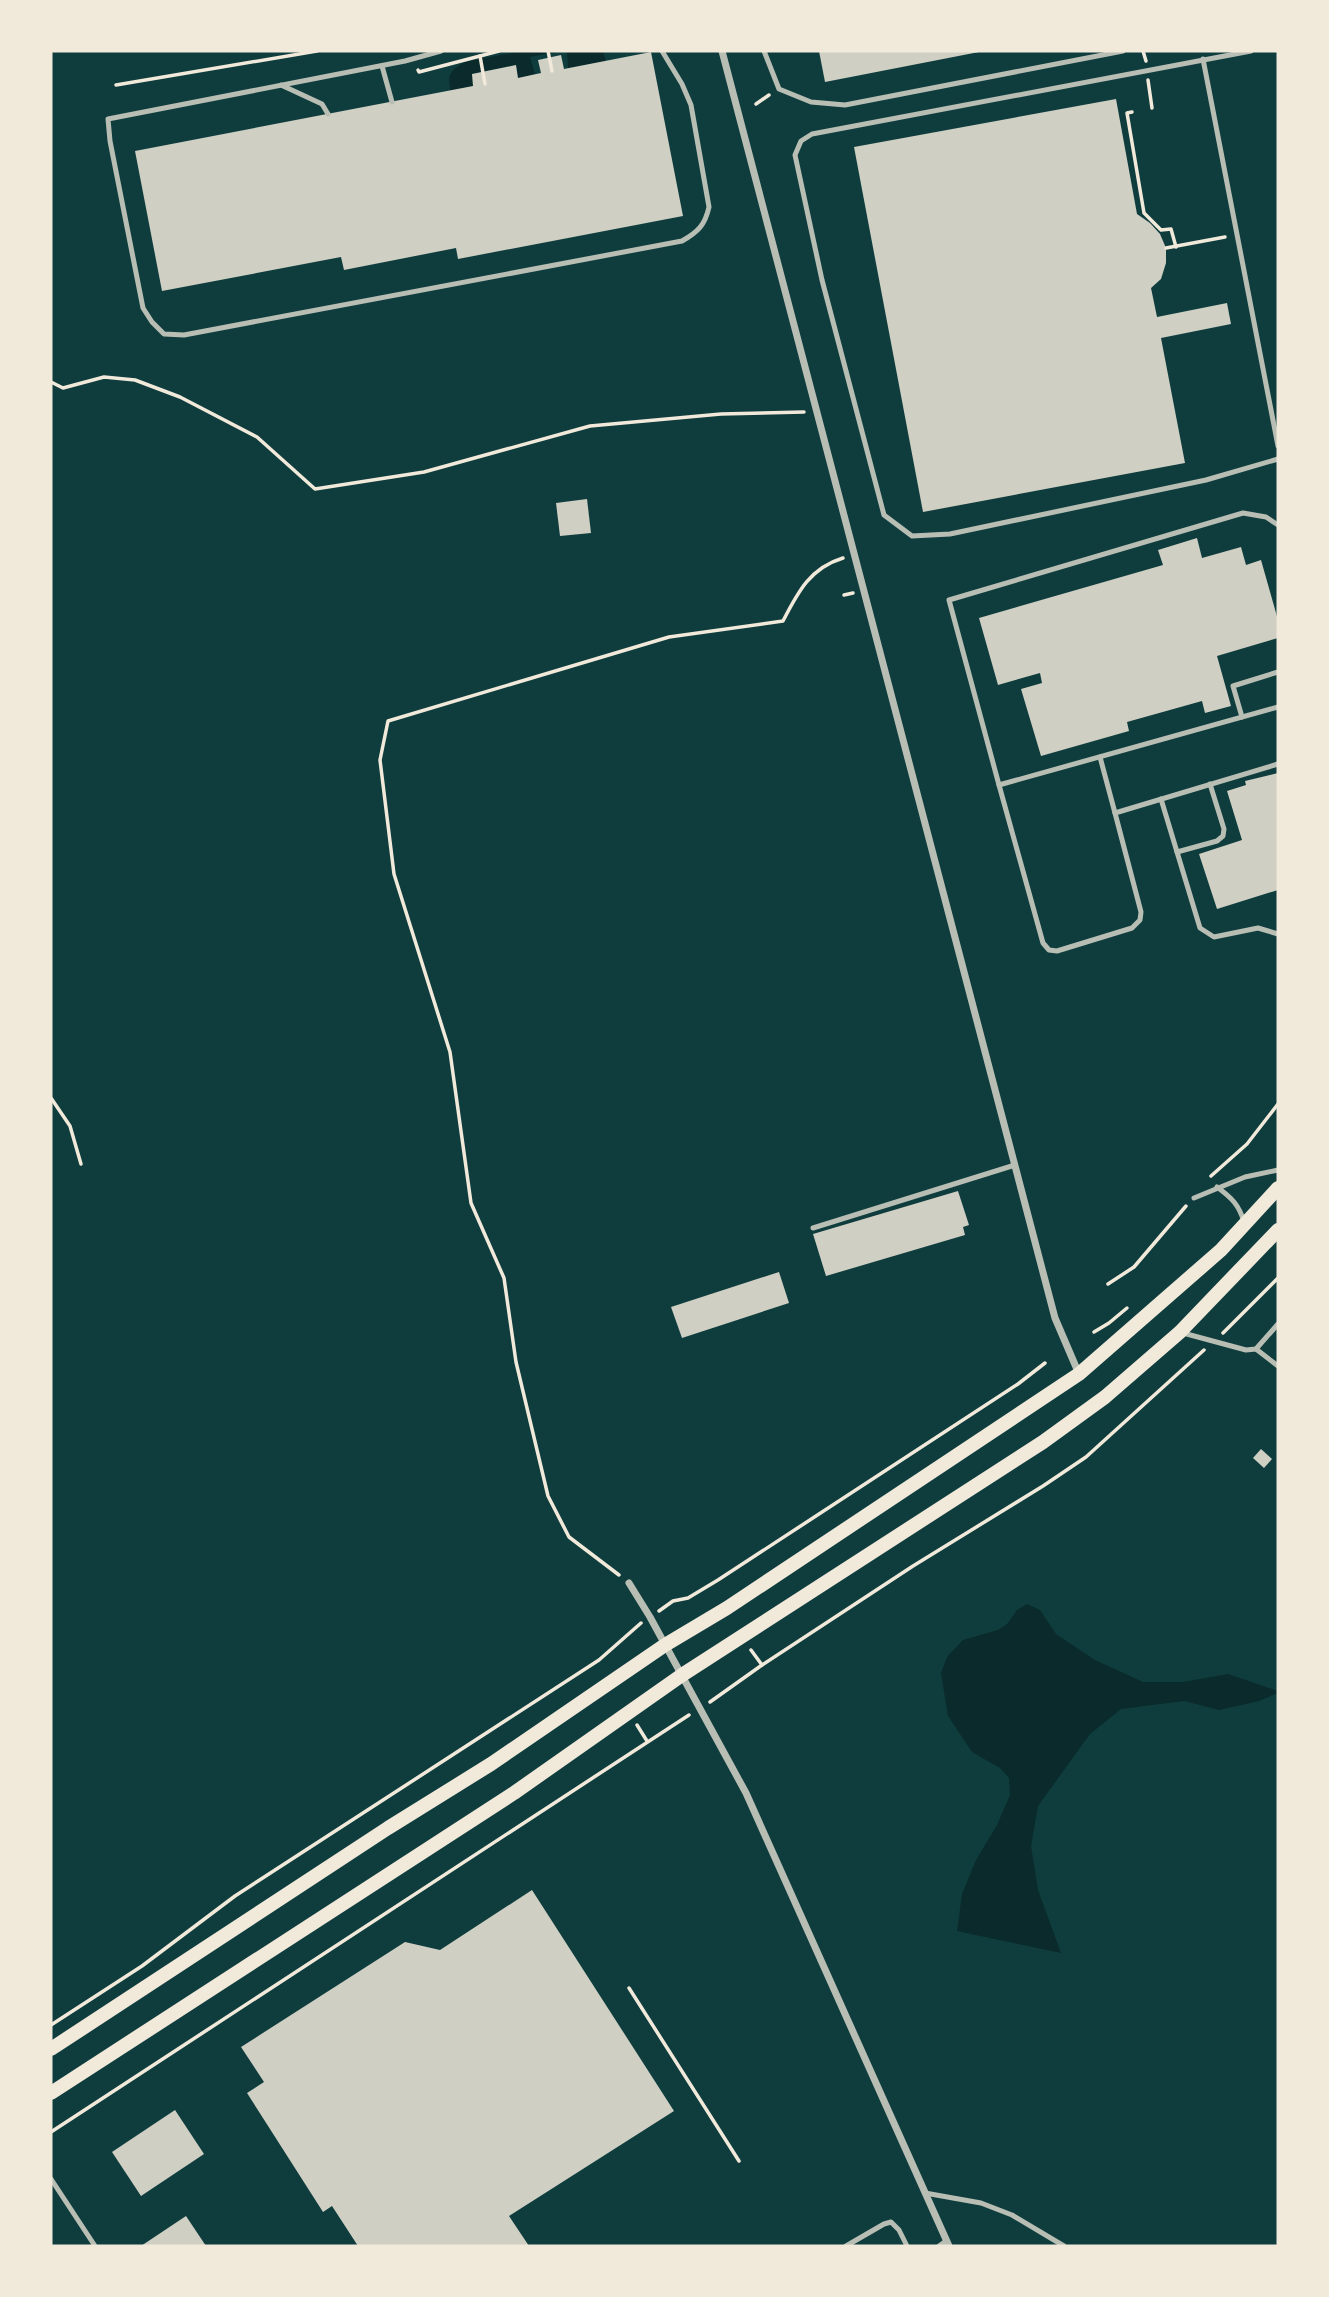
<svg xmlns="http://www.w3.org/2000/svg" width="1329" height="2297" font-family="Inter,sans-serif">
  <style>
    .water { fill: #0a2a2b }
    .building { fill: #cfcfc3 }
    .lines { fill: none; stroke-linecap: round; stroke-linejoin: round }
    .path { stroke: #f1e9da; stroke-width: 3.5 }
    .service { stroke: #b8beb3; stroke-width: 5 }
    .minor { stroke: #b8beb3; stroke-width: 7 }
    .secondary { stroke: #f1e9da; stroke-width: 14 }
  </style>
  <rect width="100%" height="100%" fill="#0f3d3e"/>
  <!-- water -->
  <g class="water">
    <polygon points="522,51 560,51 530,57 535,74 518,78 515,65 472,74 473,86 450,91 449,77 453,70 464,62"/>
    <polygon points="567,51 603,51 606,61 568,68"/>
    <polygon points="1027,1604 1040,1610 1056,1634 1095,1660 1143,1682 1183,1682 1228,1674 1278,1691 1278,1693 1259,1701 1219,1710 1184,1701 1121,1709 1090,1734 1038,1806 1031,1846 1038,1890 1061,1953 957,1931 962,1894 976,1860 997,1825 1010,1795 1009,1778 1000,1768 972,1752 948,1716 941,1673 947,1657 963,1640 998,1630 1007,1624 1017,1610"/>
  </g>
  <!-- building -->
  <g class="building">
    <polygon points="819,51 979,51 979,52 825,82"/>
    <polygon points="651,52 683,216 458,259 456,248 344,270 341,257 162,291 135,151 473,86 472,74 516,65 518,78 541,73 538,60 561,55 564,69"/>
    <polygon points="1116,99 1137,214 1150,223 1160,234 1166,248 1166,263 1161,279 1151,288 1157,317 1227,303 1231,324 1161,338 1185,463 923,512 854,147"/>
    <polygon points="587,499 591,533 560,536 556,503"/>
    <polygon points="1197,538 1202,558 1241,547 1246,565 1261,560 1278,620 1278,638 1217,656 1231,706 1205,713 1202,701 1127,722 1129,731 1041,756 1021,689 1042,683 1040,673 998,685 979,618 1163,565 1158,550"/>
    <polygon points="1278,773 1278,890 1217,909 1199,854 1242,840 1227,791 1246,785 1245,781"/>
    <polygon points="958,1191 969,1225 963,1227 965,1235 826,1276 813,1234"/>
    <polygon points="779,1272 789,1303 682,1338 671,1307"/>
    <polygon points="1261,1449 1272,1459 1264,1468 1253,1458"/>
    <polygon points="532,1890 674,2111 509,2216 529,2246 358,2246 332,2206 323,2212 247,2093 264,2082 241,2047 405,1942 440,1950"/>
    <polygon points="175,2110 204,2154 141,2196 112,2152"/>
    <polygon points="186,2216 206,2246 141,2246"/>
  </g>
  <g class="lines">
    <!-- path -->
    <g class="path">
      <polyline points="548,51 552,71"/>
      <polyline points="1143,51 1146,61"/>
      <polyline points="480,56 485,84"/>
      <polyline points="418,70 419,72 499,51"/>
      <polyline points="1148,80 1152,108"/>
      <polyline points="116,85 317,51"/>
      <polyline points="756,104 769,95"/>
      <polyline points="1132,112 1127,113 1144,213 1161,230 1171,229 1176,247"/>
      <polyline points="1166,248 1225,237"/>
      <polyline points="51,382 63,388 104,377 135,380 180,397 257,437 315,489 424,472 590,426 721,414 804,412"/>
      <polyline points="844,595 853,593"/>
      <polyline points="51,1098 70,1126 81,1164"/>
      <polyline points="1211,1176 1247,1144 1278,1104"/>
      <polyline points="1108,1284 1134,1267 1186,1206"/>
      <polyline points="1094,1332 1109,1323 1127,1308"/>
      <polyline points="1223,1333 1278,1278"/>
      <path d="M 619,1575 L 569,1537 L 548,1496 L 516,1362 L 504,1278 L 471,1203 L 450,1052 L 394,874 L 380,760 L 388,721 L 669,637 L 783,621 C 798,592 810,568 843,558"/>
      <polyline points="659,1611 673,1601 688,1598 718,1580 1018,1384 1045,1363"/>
      <polyline points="751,1650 762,1665"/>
      <polyline points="710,1702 762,1665 913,1566 1043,1486 1086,1457 1204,1350"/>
      <polyline points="637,1725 647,1741"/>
      <polyline points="629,1988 739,2161"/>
      <polyline points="51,2025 142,1966 235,1896 599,1660 641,1623"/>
      <polyline points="51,2132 689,1715"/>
    </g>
    <!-- service -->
    <g class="service">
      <path d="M 441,51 L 405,61 L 108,119 L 110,141 L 143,308 L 152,322 L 164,334 L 184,335 L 682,241 C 698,232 705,225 709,207 L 691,105 L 682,84 L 662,51"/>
      <polyline points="764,51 779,89 811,102 845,105 1123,51"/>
      <polyline points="1251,51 812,134 801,141 795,155 822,280 884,515 912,536 950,534 1206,480 1278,459"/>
      <polyline points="1203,59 1278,446"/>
      <polyline points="382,66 392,102"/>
      <polyline points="281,85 322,104 328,114"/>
      <polyline points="1278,525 1266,517 1243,513 949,600 999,785 1278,707"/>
      <polyline points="1242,717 1233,686 1278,672"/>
      <polyline points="1100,757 1115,813"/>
      <polyline points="999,785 1043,943 1049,950 1057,951 1132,928 1140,920 1141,912 1115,813 1278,764"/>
      <polyline points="1161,799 1200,928 1214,937 1258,928 1278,934"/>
      <polyline points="1177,852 1217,841 1223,836 1224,829 1210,784"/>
      <path d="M 1217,1187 C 1232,1198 1239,1205 1244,1222"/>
      <polyline points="1194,1198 1245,1177 1278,1170"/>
      <polyline points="813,1228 1015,1165"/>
      <polyline points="1183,1333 1246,1350 1256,1349 1278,1324"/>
      <polyline points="1256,1349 1278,1366"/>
      <polyline points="51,2179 95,2246"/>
      <polyline points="925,2193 981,2203 1012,2215 1064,2246"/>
      <polyline points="846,2246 884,2224 891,2222 899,2230 907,2246"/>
      <polyline points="939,2246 946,2241"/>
    </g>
    <!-- minor -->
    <g class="minor">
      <polyline points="722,51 1055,1318 1079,1374"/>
      <polyline points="629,1583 650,1617 746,1793 949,2246"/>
    </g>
    <!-- secondary -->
    <g class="secondary">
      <polyline points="51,2049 388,1828 491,1764 665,1645 727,1608 1079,1374 1221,1250 1278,1188"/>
      <polyline points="51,2093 514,1793 682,1675 1043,1442 1105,1397 1180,1332 1278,1230"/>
    </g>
  </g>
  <!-- border -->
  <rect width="1329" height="2297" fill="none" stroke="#f1e9da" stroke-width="105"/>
</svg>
